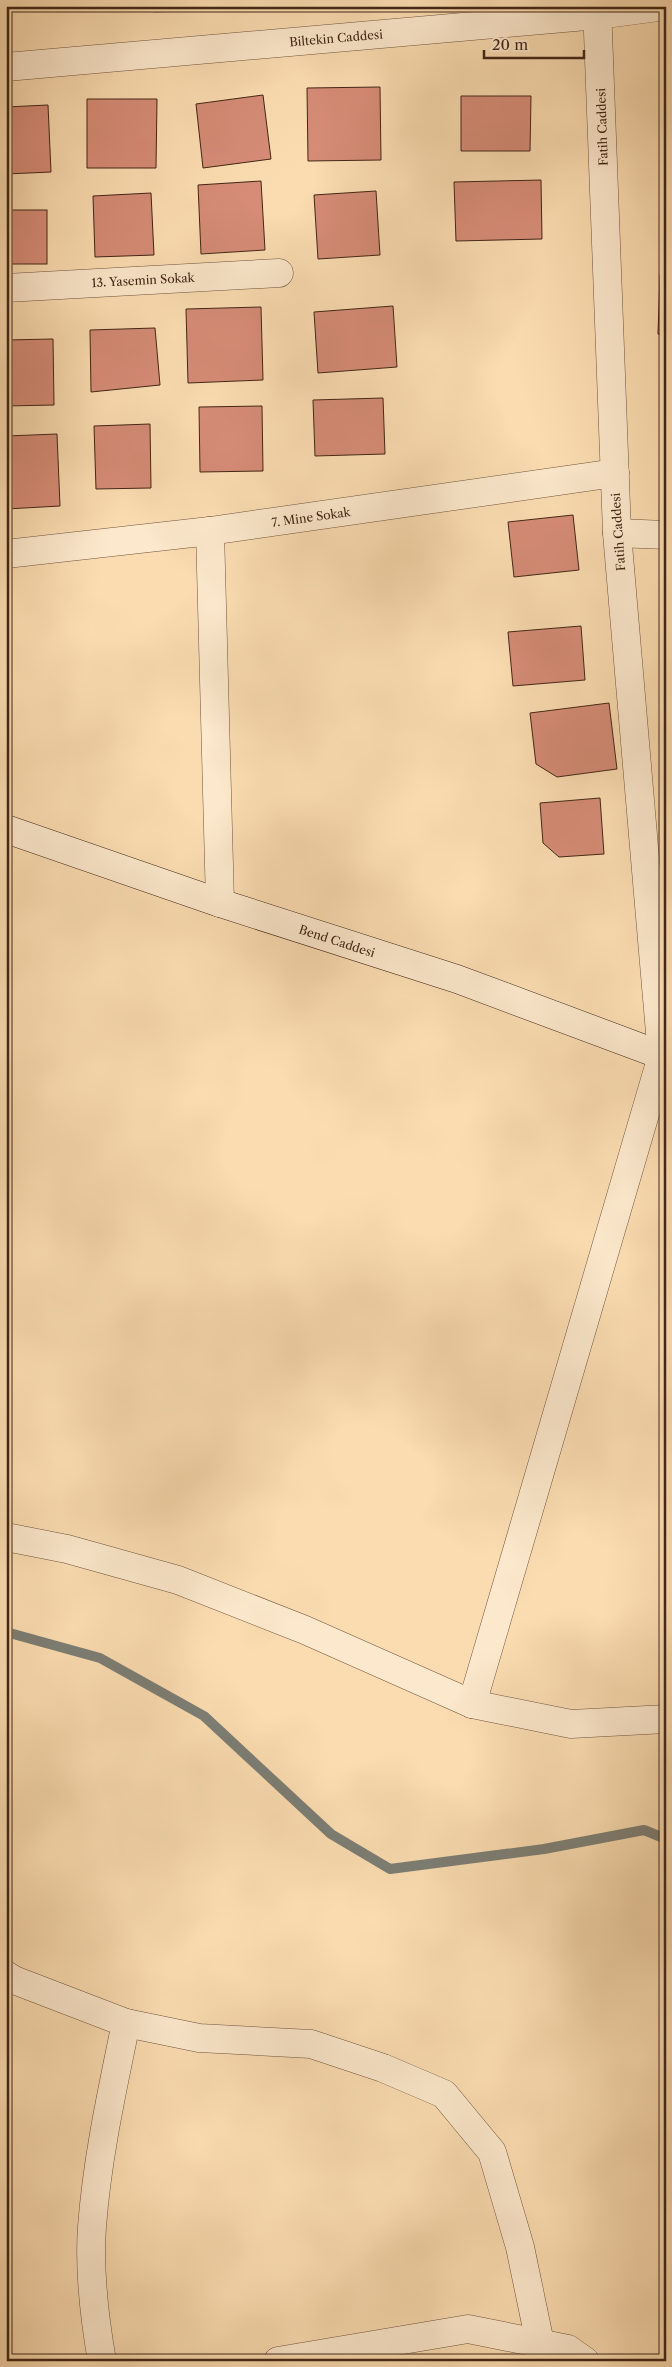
<svg xmlns="http://www.w3.org/2000/svg" width="672" height="2367" font-family="'Libre Caslon Text',serif">
  <style>
    .lines { fill: none; stroke-linecap: round; stroke-linejoin: round }
    .stream { stroke: #7c7e75; stroke-width: 10 }
    .building { fill: #d68c77; stroke: #422616 }
    .minor-casing { stroke: #70543d; stroke-width: 29 }
    .tertiary-casing { stroke: #70543d; stroke-width: 29 }
    .secondary-casing { stroke: #422616; stroke-width: 29 }
    .minor { stroke: #fce8cc; stroke-width: 28 }
    .tertiary { stroke: #fce8cc; stroke-width: 28 }
    .secondary { stroke: #fce8cc; stroke-width: 28 }
    .labels { text-anchor: middle; dominant-baseline: central; stroke-width: 4.5; stroke-linejoin: round; paint-order: stroke }
    .street-label { font-size: 12px; fill: #422616; stroke: #fce8cc }
  </style>
  <rect width="100%" height="100%" fill="#fbdcb1"/>
  <filter id="stains"><feTurbulence type="fractalNoise" baseFrequency=".004" numOctaves="4"/><feColorMatrix values="0 0 0 0 .2 0 0 0 0 .09 0 0 0 0 .02 0 0 0 .5 -.17"/></filter>
  <radialGradient id="worn" r=".72"><stop offset=".6" stop-color="#630" stop-opacity="0"/><stop offset="1" stop-color="#630" stop-opacity=".3"/></radialGradient>
  <g class="lines">
    <!-- stream -->
    <polyline class="stream" points="6,1632 100,1658 204,1716 331,1834 390,1869 544,1849 644,1830 666,1839"/>
  </g>
  <!-- building -->
  <g class="building">
    <rect x="72" y="6" width="63" height="3"/>
    <polygon points="154,6 222,6 222,10 154,12"/>
    <polygon points="380,87 381,160 308,161 307,88"/>
    <polygon points="263,95 271,159 203,168 196,104"/>
    <polygon points="461,96 531,96 530,151 461,151"/>
    <polygon points="87,99 157,99 156,168 87,168"/>
    <polygon points="48,105 51,172 6,174 6,107"/>
    <polygon points="541,180 542,239 456,241 454,182"/>
    <polygon points="261,181 265,250 201,254 198,185"/>
    <polygon points="376,191 380,255 318,259 314,195"/>
    <polygon points="151,193 154,255 95,257 93,196"/>
    <rect x="6" y="210" width="41" height="54"/>
    <polygon points="660,274 666,274 666,335 658,334"/>
    <polygon points="393,306 397,367 318,373 314,312"/>
    <polygon points="261,307 263,380 188,383 186,309"/>
    <polygon points="155,328 160,385 91,392 90,330"/>
    <polygon points="53,339 54,405 6,406 6,340"/>
    <polygon points="383,398 385,454 315,456 313,400"/>
    <polygon points="262,406 263,471 200,472 199,407"/>
    <polygon points="150,424 151,488 96,489 94,426"/>
    <polygon points="57,434 60,506 6,509 6,436"/>
    <polygon points="573,515 579,570 514,577 508,522"/>
    <polygon points="581,626 585,680 513,686 508,632"/>
    <polygon points="609,703 617,769 557,777 536,764 530,713"/>
    <polygon points="600,798 604,854 559,857 543,843 540,803"/>
  </g>
  <g class="lines">
    <!-- minor casing -->
    <g class="minor-casing">
      <g id="minor">
        <polyline points="6,67 598,15 666,6"/>
        <polyline points="6,288 279,273"/>
        <polyline points="210,531 220,903"/>
        <polyline points="617,533 666,535"/>
        <polyline points="6,554 210,531 615,473"/>
        <polyline points="6,1537 67,1549 178,1580 305,1630 472,1704 571,1724 666,1719"/>
        <polyline points="472,1704 662,1056 617,533 597,6"/>
        <polyline points="6,1975 14,1980 126,2023 199,2038 311,2044 383,2068 444,2094 492,2152 520,2247 540,2343"/>
        <path d="M 102,2361 C 95,2321 89,2268 92,2227 C 97,2159 112,2091 126,2023"/>
      </g>
    </g>
    <!-- tertiary casing -->
    <g class="tertiary-casing">
      <polyline id="tertiary" points="278,2361 468,2329 568,2349 585,2361"/>
    </g>
    <!-- secondary casing -->
    <g class="secondary-casing">
      <polyline id="secondary" points="6,829 220,903 457,979 666,1057"/>
    </g>
    <!-- minor -->
    <use href="#minor" class="minor"/>
    <!-- tertiary -->
    <use href="#tertiary" class="tertiary"/>
    <!-- secondary -->
    <use href="#secondary" class="secondary"/>
  </g>
  <g class="labels">
    <!-- street labels -->
    <g class="street-label">
      <text transform="translate(336 38) rotate(-5)">Biltekin Caddesi</text>
      <text transform="translate(602 127) rotate(-92)">Fatih Caddesi</text>
      <text transform="translate(143 280) rotate(-3)">13. Yasemin Sokak</text>
      <text transform="translate(311 517) rotate(-8)">7. Mine Sokak</text>
      <text transform="translate(618 532) rotate(-94)">Fatih Caddesi</text>
      <text transform="translate(337 941) rotate(18)">Bend Caddesi</text>
    </g>
  </g>
  <!-- margin -->
  <rect width="672" height="2367" fill="none" stroke="#fbdcb1" stroke-width="25"/>
  <rect x="8" y="8" width="657" height="2352" fill="none" stroke="#422616" stroke-width="2.5"/>
  <rect x="12" y="12" width="647" height="2342" fill="none" stroke="#422616"/>
  <!-- scale -->
  <path d="M484 50v8h100v-8" fill="none" stroke="#422616" stroke-width="2.5"/>
  <text x="492" y="50" font-size="15" fill="#422616" stroke="#fce8cc" stroke-width="4" paint-order="stroke">20 m</text>
  <rect width="100%" height="100%" filter="url(#stains)"/>
  <rect width="100%" height="100%" fill="url(#worn)"/>
</svg>
